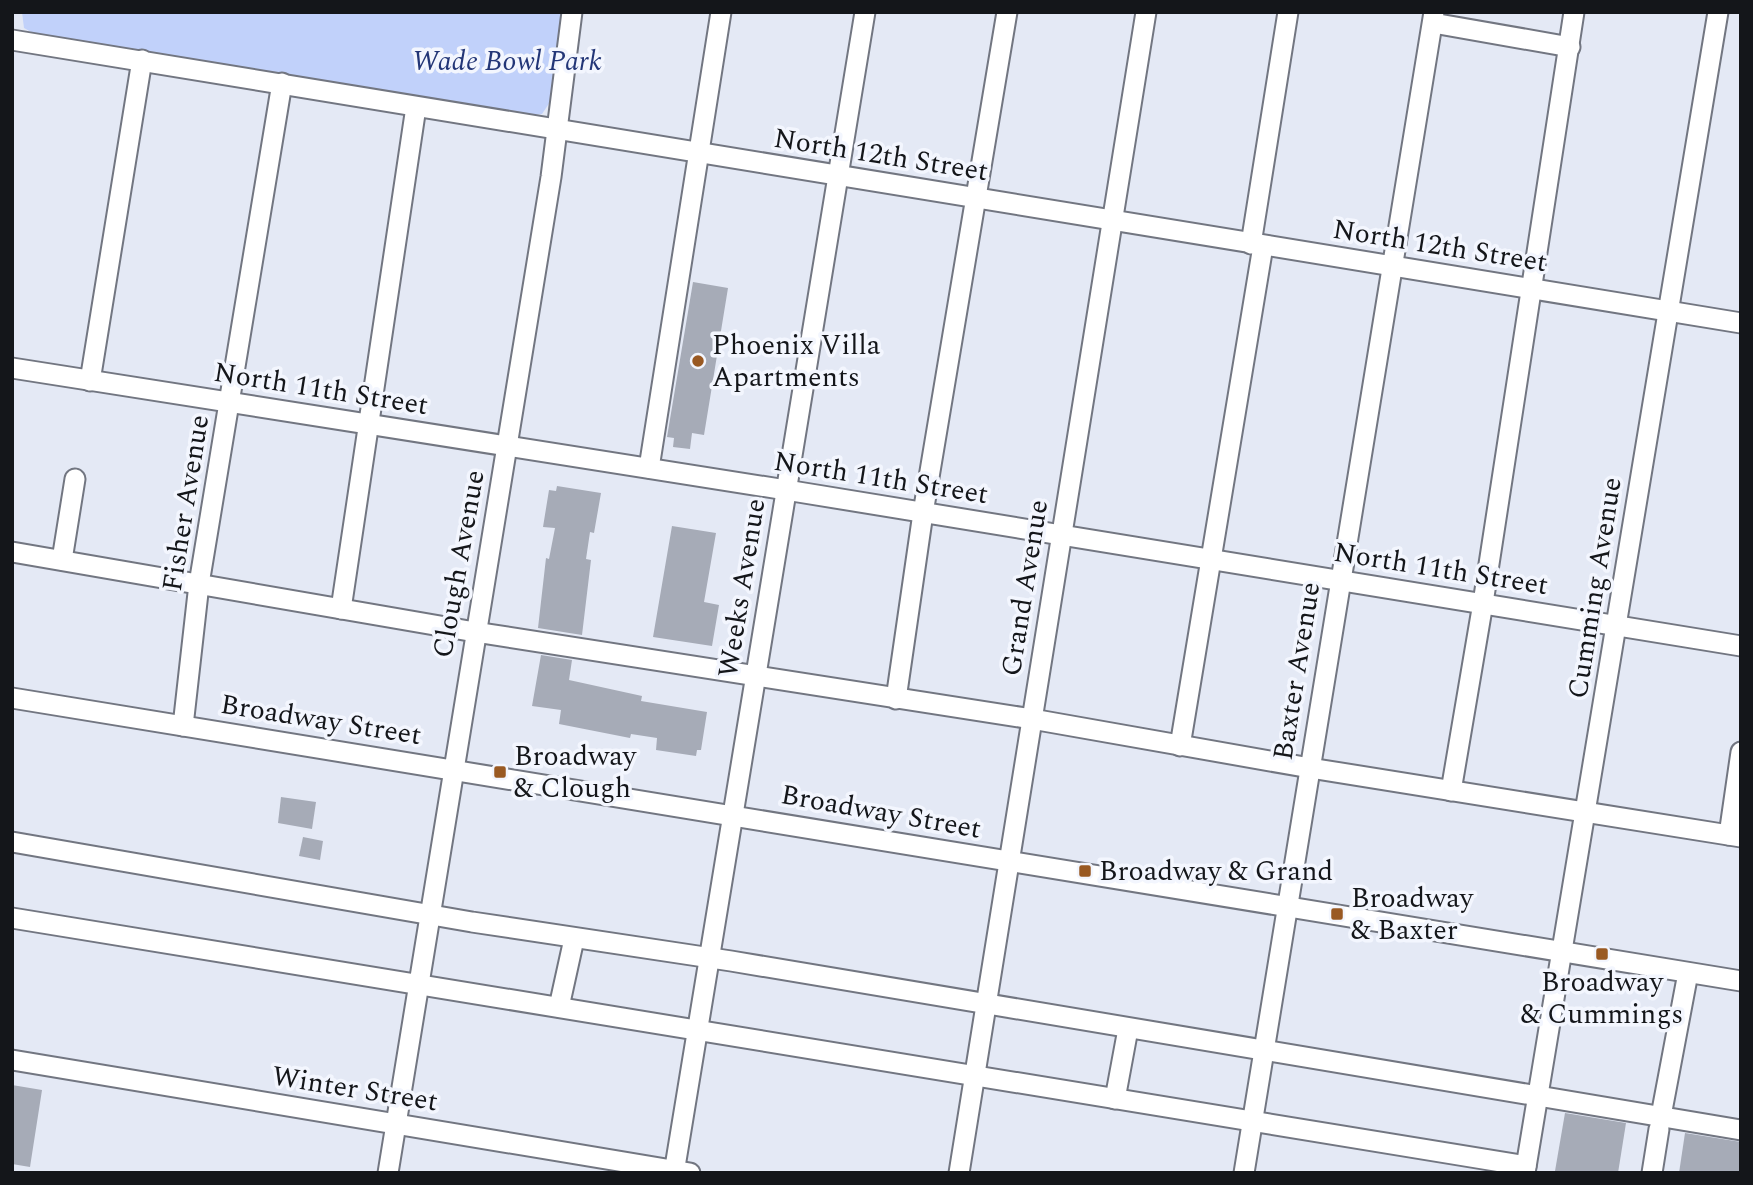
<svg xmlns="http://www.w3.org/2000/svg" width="1753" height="1185" font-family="Spectral,serif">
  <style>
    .green { fill: #c1d1fa }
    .building { fill: #a6abb7 }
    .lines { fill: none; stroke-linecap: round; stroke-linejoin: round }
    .minor-casing { stroke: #727681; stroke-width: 23 }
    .minor { stroke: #fff; stroke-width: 19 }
    .poi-dot { fill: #995922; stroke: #f3f6fe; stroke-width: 2.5 }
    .labels { text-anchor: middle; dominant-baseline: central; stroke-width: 7; stroke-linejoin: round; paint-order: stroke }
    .park-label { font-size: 28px; font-style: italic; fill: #233677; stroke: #f3f6fe }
    .street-label { font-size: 28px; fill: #14161a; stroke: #f3f6fe }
    .poi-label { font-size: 28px; fill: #14161a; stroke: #f3f6fe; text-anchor: start }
  </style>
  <rect width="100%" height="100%" fill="#e4e9f5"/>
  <!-- green -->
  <polygon class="green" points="22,12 565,12 550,102 542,114 533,115 33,33 24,28"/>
  <!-- building -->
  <g class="building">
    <polygon points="693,282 728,288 704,435 692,433 690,449 673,447 674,438 667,437"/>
    <polygon points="557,486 601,493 594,533 590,532 586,559 591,560 582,635 538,628 546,558 549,559 555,528 543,527 549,490 556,491"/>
    <polygon points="672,526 716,533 704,602 719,605 712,646 653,637"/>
    <polygon points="541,655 572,660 569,680 642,696 641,701 707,712 701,750 697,750 696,756 656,750 657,738 631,734 630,738 559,724 561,710 532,706"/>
    <polygon points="281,797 316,802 312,829 278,823"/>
    <polygon points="303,837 323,841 320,860 299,856"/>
    <polygon points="12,1085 42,1090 30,1167 12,1164"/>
    <polygon points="1565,1113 1626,1123 1618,1173 1555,1171"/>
    <polygon points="1685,1133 1741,1142 1741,1173 1679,1173"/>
  </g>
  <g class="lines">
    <!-- minor casing -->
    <g class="minor-casing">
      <g id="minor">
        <polyline points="1433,23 1570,47"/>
        <polyline points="12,40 1741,323"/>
        <polyline points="1251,244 1288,12"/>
        <polyline points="12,368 786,490 1741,646"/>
        <polyline points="90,381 142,60"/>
        <polyline points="649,468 721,12"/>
        <polyline points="12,552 475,632 1032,719 1310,768 1741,837"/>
        <polyline points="62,560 75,479"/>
        <polyline points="341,609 416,107"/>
        <polyline points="12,698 1741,981"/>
        <polyline points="896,699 923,513 1007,12"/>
        <polyline points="183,726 199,584 282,83"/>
        <polyline points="1180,746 1263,246"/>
        <polyline points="1451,791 1483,603 1574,12"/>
        <polyline points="1729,835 1741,752"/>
        <polyline points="12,842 472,922 731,961 1741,1130"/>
        <polyline points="12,918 1526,1166"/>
        <polyline points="559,1007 574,939"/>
        <polyline points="12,1060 690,1173"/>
        <polyline points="1115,1099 1128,1029"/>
        <polyline points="1661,1116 1688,973"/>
        <polyline points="388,1173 551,177 572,12"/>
        <polyline points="674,1173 865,12"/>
        <polyline points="959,1173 1146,12"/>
        <polyline points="1244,1173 1434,12"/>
        <polyline points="1525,1173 1718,12"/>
        <polyline points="1652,1173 1659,1129"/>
      </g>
    </g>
    <!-- minor -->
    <use href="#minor" class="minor"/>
  </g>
  <!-- markers -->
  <g class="poi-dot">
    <circle cx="698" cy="361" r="7"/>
    <rect x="493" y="765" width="14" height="14" rx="3.5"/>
    <rect x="1078" y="864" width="14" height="14" rx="3.5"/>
    <rect x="1330" y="907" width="14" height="14" rx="3.5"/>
    <rect x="1595" y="947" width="14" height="14" rx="3.5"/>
  </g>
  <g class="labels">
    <!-- park labels -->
    <g class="park-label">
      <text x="507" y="61">Wade Bowl Park</text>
    </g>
    <!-- street labels -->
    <g class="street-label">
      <text transform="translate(881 155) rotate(9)">North 12th Street</text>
      <text transform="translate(1440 246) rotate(9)">North 12th Street</text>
      <text transform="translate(321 389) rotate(9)">North 11th Street</text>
      <text transform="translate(881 478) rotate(9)">North 11th Street</text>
      <text transform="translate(186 503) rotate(-81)">Fisher Avenue</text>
      <text transform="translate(459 564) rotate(-80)">Clough Avenue</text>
      <text transform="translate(1441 569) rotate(9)">North 11th Street</text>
      <text transform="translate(742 588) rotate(-81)">Weeks Avenue</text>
      <text transform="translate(1025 588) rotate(-81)">Grand Avenue</text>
      <text transform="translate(1595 588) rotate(-81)">Cumming Avenue</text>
      <text transform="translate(1297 671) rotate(-81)">Baxter Avenue</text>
      <text transform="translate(321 720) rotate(9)">Broadway Street</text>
      <text transform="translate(881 812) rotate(10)">Broadway Street</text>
      <text transform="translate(355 1089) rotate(9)">Winter Street</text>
    </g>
    <!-- poi labels -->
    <g class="poi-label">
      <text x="712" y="345">Phoenix Villa<tspan x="712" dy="32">Apartments</tspan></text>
      <text x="514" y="756">Broadway<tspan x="514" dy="32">&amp; Clough</tspan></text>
      <text x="1099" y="871">Broadway &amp; Grand</text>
      <text x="1351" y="898">Broadway<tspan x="1351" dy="32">&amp; Baxter</tspan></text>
      <text x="1602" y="982" text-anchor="middle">Broadway<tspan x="1602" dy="32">&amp; Cummings</tspan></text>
    </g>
  </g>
  <!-- border -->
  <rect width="1753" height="1185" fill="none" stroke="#14161a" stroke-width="28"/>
</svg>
